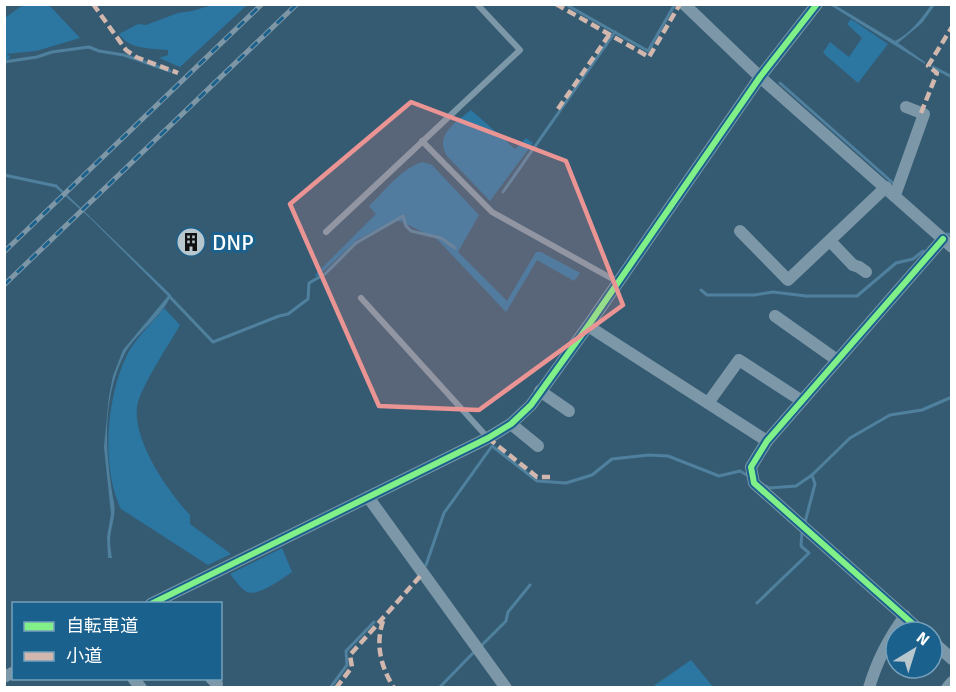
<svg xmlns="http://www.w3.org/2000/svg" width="956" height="692" font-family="Signika,'Noto Sans JP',sans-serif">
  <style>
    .green { fill: #2c76a2 }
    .water { fill: #4f809e }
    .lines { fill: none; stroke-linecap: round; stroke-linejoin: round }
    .stream { stroke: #4f809e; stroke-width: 3 }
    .service { stroke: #7c97a7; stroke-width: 6 }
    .minor { stroke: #7c97a7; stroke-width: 12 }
    .rail-casing { stroke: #7d97a6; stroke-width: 5 }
    .rail { stroke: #1b618d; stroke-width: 3; stroke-dasharray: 9; stroke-linecap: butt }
    .quiet { stroke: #d1b7ad; stroke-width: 4.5; stroke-dasharray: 9 4.5; stroke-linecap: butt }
    .cycleway-casing { stroke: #1b618d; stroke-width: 10 }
    .cycleway { stroke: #82f089; stroke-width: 6 }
    .marked { fill: #ea9494; fill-opacity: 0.2; stroke: #ea9494; stroke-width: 4.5; stroke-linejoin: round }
    .labels { text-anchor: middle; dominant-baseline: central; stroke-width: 6; stroke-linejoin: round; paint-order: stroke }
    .poi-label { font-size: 22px; fill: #fff; stroke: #1b618d; text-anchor: start }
  </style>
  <rect width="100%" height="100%" fill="#355b73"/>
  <!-- green -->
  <g class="green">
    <polygon points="24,4 49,5 80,38 36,51 6,54 10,56 9,59 5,61 5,18"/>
    <path d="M 212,5 L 247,5 L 180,67 L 159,58 L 168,55 L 168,50 C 150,48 130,50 119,34 L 138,24 L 146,25 L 178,13 L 192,11 Z"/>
    <polygon points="851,19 888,44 858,83 823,53 830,42 849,57 862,38 847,24"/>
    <path d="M 471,110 L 515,149 L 526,138 L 533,143 L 490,201 L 447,156 C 434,135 456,122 471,110 Z"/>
    <path d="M 423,162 L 432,165 L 479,215 L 458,252 L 507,301 L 536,252 L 541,252 L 580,273 L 574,281 L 537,260 L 506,312 L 437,239 L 400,221 L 389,223 L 357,240 L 317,277 L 315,275 L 376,214 L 369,206 C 385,191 402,167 423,162 Z"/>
    <path d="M 164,308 L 180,325 C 168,346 145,380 138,402 C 129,436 168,492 190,515 L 190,524 L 231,554 L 208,565 L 121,509 C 100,467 107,392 129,351 C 138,336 153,322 164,308 Z"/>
    <path d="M 282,548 L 292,572 C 283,578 258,597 247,592 C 241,589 235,580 230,574 Z"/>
    <polygon points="691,660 713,687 652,687"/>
  </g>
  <!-- water -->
  <g class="water">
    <path d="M 830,5 L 835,5 L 895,41 C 911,33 921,19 931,5 L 935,5 L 922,23 L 898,43 L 925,62 L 925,64 Z"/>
    <path d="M 56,184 L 171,295 C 163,316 136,333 125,353 C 101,399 105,454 114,503 C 116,515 111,527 110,539 C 110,545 111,552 112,558 L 108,558 L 107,537 L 111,514 L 104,447 L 109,396 L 113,376 L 123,350 L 168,296 L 91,219 L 54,186 Z"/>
  </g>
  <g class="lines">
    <!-- stream -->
    <g class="stream">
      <polyline points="565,4 648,51 675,4"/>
      <polyline points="4,62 37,57 52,52 89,47 99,51 124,55 170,71"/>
      <polyline points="933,67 952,77"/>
      <polyline points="780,83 893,183"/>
      <polyline points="4,175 56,186"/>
      <polyline points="503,192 615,32"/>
      <polyline points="947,234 952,235"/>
      <polyline points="701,290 707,295 754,295 773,292 806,296 857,296 896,263 913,259 923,251"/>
      <polyline points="170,297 213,342 279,316 288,314 308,299 309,283 325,274 356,243 403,216 406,226 411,231 441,238 455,248"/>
      <polyline points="766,486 769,488 796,486 812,475 850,438 890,415 922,410 952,397"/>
      <polyline points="805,522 815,484 812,475"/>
      <polyline points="426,565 444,513 492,446 537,481 566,483 592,475 612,459 649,455 668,456 719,476 740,471 750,477"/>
      <polyline points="757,603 809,553 801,546 802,531"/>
      <polyline points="479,648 506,621 508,612 530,585"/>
      <polyline points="330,688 347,665 346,651 374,622"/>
      <polyline points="439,688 474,652"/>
    </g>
    <!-- service -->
    <g class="service">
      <polyline points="422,141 492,212 618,282"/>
      <polyline points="326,232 520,50 477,4"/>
      <polyline points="361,298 488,438"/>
    </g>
    <!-- minor -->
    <g class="minor">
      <polyline points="684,4 760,77 952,247"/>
      <polyline points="895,195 924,114 906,107"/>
      <polyline points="740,231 788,280 886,187"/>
      <polyline points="830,241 853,265 859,267 866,272"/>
      <polyline points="775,316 837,360"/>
      <polyline points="588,326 767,441"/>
      <polyline points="540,391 569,411"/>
      <polyline points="708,403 739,360 802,401"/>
      <polyline points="511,424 538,446"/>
      <polyline points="368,497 506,688"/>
      <polyline points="151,604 488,438 511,424 531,405 588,326 760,77 817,4"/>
      <polyline points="922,632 754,483 751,467 767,441 943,239"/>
      <polyline points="932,641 952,659"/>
      <polyline points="4,677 14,672"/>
      <polyline points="133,678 141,688"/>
      <polyline points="211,678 217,684"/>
      <path d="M 869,688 C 877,660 888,639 905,616"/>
      <polyline points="947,688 952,682"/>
    </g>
    <!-- rail casing -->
    <g class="rail-casing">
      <g id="rail">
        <polyline points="4,252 262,4"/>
        <polyline points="4,285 297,4"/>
      </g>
    </g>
    <!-- rail -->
    <use href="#rail" class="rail"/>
    <!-- quiet -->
    <g class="quiet">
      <polyline points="93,4 126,50 136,57 178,73"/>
      <polyline points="556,4 649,57 680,4"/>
      <polyline points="558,109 609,35"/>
      <polyline points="921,113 937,73 928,66 952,27"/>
      <polyline points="488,438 537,477 550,477"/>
      <path d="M 383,621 C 375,645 381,667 394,688"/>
      <polyline points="336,688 352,667 350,655 423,573"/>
    </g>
    <!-- cycleway casing -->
    <g class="cycleway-casing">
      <g id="cycleway">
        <polyline points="151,604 488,438 511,424 531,405 588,326 760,77 817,4"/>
        <polyline points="922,632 754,483 751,467 767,441 943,239"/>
      </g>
    </g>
    <!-- cycleway -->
    <use href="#cycleway" class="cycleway"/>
  </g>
  <!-- marked area -->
  <path class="marked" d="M 411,102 L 566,161 L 623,305 L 479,410 L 379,406 L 290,204 Z"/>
  <!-- icons -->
  <defs>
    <g id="building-disc" transform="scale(1.5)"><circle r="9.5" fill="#b8c6ce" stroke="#1b618d"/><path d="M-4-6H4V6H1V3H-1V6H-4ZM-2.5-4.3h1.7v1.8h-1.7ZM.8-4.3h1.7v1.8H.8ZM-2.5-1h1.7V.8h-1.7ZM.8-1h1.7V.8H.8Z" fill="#111"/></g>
  </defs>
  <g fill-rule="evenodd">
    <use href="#building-disc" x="191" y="242"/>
  </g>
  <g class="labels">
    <!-- poi labels -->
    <g class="poi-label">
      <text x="212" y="242">DNP</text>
    </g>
  </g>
  <!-- border -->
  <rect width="956" height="692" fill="none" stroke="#ffffff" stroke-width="12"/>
  <!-- legend -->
  <rect x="12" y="602" width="210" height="78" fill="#1b618d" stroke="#76a0bb" stroke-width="1.5"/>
  <rect x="24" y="622" width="30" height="9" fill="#82f089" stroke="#76a0bb" stroke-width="1.5"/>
  <text x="66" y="632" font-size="18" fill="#ffffff">自転車道</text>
  <rect x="24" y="652" width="30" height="9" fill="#d1b7ad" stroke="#76a0bb" stroke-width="1.5"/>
  <text x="66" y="662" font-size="18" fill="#ffffff">小道</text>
  <!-- north arrow -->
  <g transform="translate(914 650) rotate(38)"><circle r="28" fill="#1b618d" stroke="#76a0bb" stroke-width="1.5"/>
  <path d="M0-4.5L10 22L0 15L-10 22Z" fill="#b8c6ce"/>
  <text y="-9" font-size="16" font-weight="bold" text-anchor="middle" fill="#ffffff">N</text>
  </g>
</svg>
